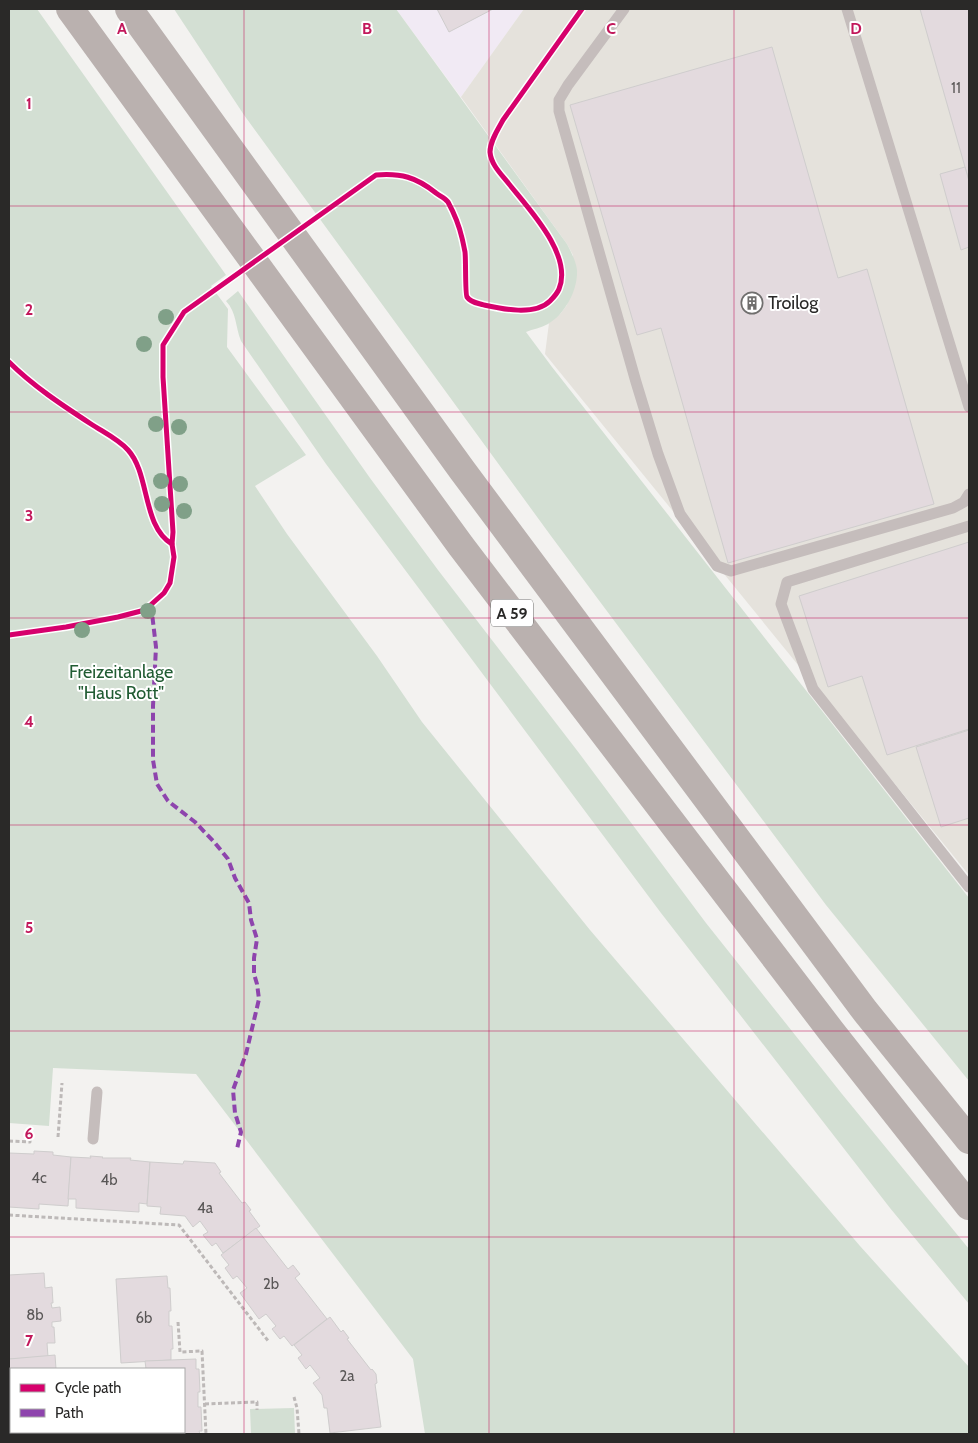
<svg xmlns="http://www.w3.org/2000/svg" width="978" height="1443" font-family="Cabin,sans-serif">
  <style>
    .commercial { fill: #f1eaf4 }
    .built { fill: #e5e2dc }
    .green { fill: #d3dfd3 }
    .building { fill: #e3dade; stroke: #cfcdcd }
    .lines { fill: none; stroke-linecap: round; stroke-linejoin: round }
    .path { stroke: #bdb9b8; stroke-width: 3; stroke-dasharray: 4 2.5; stroke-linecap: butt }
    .service { stroke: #c5bdbc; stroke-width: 11 }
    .motorway { stroke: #bab1af; stroke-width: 28 }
    .quiet { stroke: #8e44ad; stroke-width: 4; stroke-dasharray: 8 4; stroke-linecap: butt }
    .cycleway-casing { stroke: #fff; stroke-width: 8 }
    .cycleway { stroke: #d6006c; stroke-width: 5 }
    .tree { fill: #80a088 }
    .grid { fill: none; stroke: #c2185b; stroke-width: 1; stroke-opacity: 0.55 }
    .labels { text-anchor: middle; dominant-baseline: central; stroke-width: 4; stroke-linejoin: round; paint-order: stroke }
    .number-label { font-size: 15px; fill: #595656 }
    .shield { fill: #fff; stroke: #6a6968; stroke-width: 1 }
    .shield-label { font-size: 16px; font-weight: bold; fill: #2a2928 }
    .poi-label { font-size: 18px; fill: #2a2928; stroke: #fff; text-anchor: start }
    .park-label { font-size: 18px; fill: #215c33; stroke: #fff }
    .grid-label { font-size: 16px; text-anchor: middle; font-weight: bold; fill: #c2185b; stroke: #fff; stroke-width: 4; stroke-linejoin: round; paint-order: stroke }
  </style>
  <rect width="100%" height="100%" fill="#f3f2f0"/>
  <!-- commercial -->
  <polygon class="commercial" points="396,9 524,9 461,97"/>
  <!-- built -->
  <polygon class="built" points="524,9 969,9 969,875 545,354 549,323 561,313 567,305 573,255 567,244 461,97"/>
  <!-- green -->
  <g class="green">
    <polygon points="9,9 37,9 226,275 211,286 228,309 227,347 306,455 255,486 287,534 377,656 422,722 590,930 860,1246 969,1367 969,1434 425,1434 413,1359 196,1074 53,1068 49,1126 9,1123"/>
    <path d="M 174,9 L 396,9 L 567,244 C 571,252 576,261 577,270 C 578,290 565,314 548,324 C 541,328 533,329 526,332 L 552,367 L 969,898 L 969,1081 L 826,905 L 551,536 L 244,115 Z"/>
    <path d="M 238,291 L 370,478 L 438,570 L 579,753 L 706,923 L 842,1094 L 969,1249 L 969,1304 L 890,1208 L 661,913 L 326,464 L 241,341 C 235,326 237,313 226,301 Z"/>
    <polygon points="294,1408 295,1434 251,1434 250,1409"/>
  </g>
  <!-- building -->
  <g class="building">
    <polygon points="437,9 493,9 449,32"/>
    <polygon points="920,9 969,9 969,181 965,167"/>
    <polygon points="772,47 838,278 867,269 934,504 728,563 661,328 637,335 570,105"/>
    <polygon points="965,167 969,181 969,247 961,250 940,174"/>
    <polygon points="969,542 969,729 887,755 862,676 828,687 799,596"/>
    <polygon points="969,730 969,818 941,827 916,747"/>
    <polygon points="34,1151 53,1152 53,1155 71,1157 68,1206 39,1204 39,1209 9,1207 9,1153 34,1154"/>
    <polygon points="90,1156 103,1157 102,1158 131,1158 130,1160 150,1162 147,1204 139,1203 139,1212 76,1208 76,1199 68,1199 71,1157 91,1158"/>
    <polygon points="184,1161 215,1163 221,1172 219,1173 242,1203 245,1202 251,1210 249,1211 260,1226 223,1253 216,1243 212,1246 203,1235 208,1232 200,1221 193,1227 185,1216 160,1214 161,1207 147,1206 150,1162 183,1164"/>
    <polygon points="256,1228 288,1269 293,1265 300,1274 295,1278 327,1319 292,1346 284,1336 280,1339 272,1329 276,1326 266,1314 259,1319 240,1293 247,1288 237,1276 233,1279 225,1268 229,1265 221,1255"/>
    <polygon points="44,1273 45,1288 52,1287 53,1303 51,1303 52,1308 60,1307 61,1321 52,1322 52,1327 54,1327 55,1343 47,1343 48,1357 9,1359 9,1275"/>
    <polygon points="167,1276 168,1288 170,1288 171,1311 169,1311 169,1326 172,1326 173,1349 171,1349 171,1360 121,1363 116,1279"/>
    <polygon points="330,1317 341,1332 343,1330 349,1338 347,1339 371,1370 372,1369 376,1374 377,1383 375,1384 381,1427 330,1433 327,1408 324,1408 322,1395 313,1383 320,1378 310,1365 306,1369 298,1358 302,1355 294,1345"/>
    <polygon points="55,1355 56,1369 11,1369 11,1432 59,1432 59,1434 9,1434 9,1359"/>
    <polygon points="196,1359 196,1369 199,1369 200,1392 198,1392 198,1407 201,1407 202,1431 199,1431 200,1434 149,1434 149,1432 184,1432 184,1369 146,1369 145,1361"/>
  </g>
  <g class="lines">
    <!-- path -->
    <g class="path">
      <polyline points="58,1137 62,1083"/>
      <polyline points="9,1141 30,1142 30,1135"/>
      <polyline points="9,1215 179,1225 269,1342"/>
      <polyline points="178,1322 180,1352 202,1351 206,1434"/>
      <polyline points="294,1397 297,1408 299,1434"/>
      <polyline points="205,1404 257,1402 257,1410"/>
    </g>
    <!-- service -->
    <g class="service">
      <polyline points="624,9 568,85 559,100 559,111 636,382 658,454 680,514 717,566 731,571 953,508 964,502 969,494"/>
      <polyline points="847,9 969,407"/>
      <polyline points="969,526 787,582 781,604 813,689 969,887"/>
      <polyline points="93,1139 97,1092"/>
    </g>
    <!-- motorway -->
    <g class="motorway">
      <polyline points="70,9 461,546 831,1031 969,1206"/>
      <polyline points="129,9 462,470 865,1011 969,1140"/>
    </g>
    <!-- quiet -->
    <polyline class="quiet" points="151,605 156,647 153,706 153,760 157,784 168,801 195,822 215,843 228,859 235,878 249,903 251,920 257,939 254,958 254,974 257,984 259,999 246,1054 233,1090 235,1113 241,1132 237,1149"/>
    <!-- cycleway casing -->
    <g class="cycleway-casing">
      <g id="cycleway">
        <path d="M 9,362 C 33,386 62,405 91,424 C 103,432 118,439 128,450 C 150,474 142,526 172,544 L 174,557 L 170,583 L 164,593 L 145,610 L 118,617 L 66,627 L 9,635"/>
        <path d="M 172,544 L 173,532 L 163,377 L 163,345 L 184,312 L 376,175 C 401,173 416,177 436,193 C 440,196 445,198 448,202 C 454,213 459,225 462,238 C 463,242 464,247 465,252 C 466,260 465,294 467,297 C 471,303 478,303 484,305 C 502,309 535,316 550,301 C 553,298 557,294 559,289 C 573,255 529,209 509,184 C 502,175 491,165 490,152 C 490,141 498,129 503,120 L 582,9"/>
      </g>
    </g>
    <!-- cycleway -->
    <use href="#cycleway" class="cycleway"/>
  </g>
  <!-- trees -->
  <g class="tree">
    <circle cx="166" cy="317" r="8"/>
    <circle cx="144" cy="344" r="8"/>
    <circle cx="156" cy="424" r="8"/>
    <circle cx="179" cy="427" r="8"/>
    <circle cx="161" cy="481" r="8"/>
    <circle cx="180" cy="484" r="8"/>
    <circle cx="162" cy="504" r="8"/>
    <circle cx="184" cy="511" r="8"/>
    <circle cx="148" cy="611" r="8"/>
    <circle cx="82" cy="630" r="8"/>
  </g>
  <!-- grid -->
  <path class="grid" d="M 244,9 L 244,1434M 489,9 L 489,1434M 734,9 L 734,1434M 9,206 L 969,206M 9,412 L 969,412M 9,618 L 969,618M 9,825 L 969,825M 9,1031 L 969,1031M 9,1237 L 969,1237"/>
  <!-- icons -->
  <defs>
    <g id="building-ring" transform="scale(1.125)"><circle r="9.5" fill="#fff" stroke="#706f6e" stroke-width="1.5"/><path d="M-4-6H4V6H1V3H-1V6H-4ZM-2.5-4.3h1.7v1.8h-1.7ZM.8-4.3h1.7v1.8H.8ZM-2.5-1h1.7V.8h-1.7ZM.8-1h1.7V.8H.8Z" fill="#706f6e"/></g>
  </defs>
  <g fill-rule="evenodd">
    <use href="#building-ring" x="752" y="303"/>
  </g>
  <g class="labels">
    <!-- number labels -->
    <g class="number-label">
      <text x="956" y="88">11</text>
      <text x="39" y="1178">4c</text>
      <text x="109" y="1180">4b</text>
      <text x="205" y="1208">4a</text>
      <text x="271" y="1284">2b</text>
      <text x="35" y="1315">8b</text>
      <text x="144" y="1318">6b</text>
      <text x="347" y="1376">2a</text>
    </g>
    <!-- shield labels -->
    <rect class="shield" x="491" y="599.5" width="42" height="27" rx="4"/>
    <g class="shield-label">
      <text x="512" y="613">A 59</text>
    </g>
    <!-- poi labels -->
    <g class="poi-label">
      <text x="768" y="303">Troilog</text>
    </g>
    <!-- park labels -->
    <g class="park-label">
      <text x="121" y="672">Freizeitanlage<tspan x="121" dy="21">"Haus Rott"</tspan></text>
    </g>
  </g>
  <g class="grid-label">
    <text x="122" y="34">A</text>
    <text x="367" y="34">B</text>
    <text x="611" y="34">C</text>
    <text x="856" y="34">D</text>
    <text x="29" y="109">1</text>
    <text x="29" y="315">2</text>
    <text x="29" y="521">3</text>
    <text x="29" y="727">4</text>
    <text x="29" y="933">5</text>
    <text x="29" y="1139">6</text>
    <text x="29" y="1346">7</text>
  </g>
  <!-- border -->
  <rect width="978" height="1443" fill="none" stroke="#2a2928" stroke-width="20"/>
  <!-- legend -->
  <rect x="10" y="1368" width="175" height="65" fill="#ffffff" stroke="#aaa9a9"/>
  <rect x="20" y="1384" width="25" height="8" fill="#d6006c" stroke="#aaa9a9"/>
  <text x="55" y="1393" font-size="15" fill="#2a2928">Cycle path</text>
  <rect x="20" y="1409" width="25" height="8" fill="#8e44ad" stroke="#aaa9a9"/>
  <text x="55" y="1418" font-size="15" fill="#2a2928">Path</text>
</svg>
